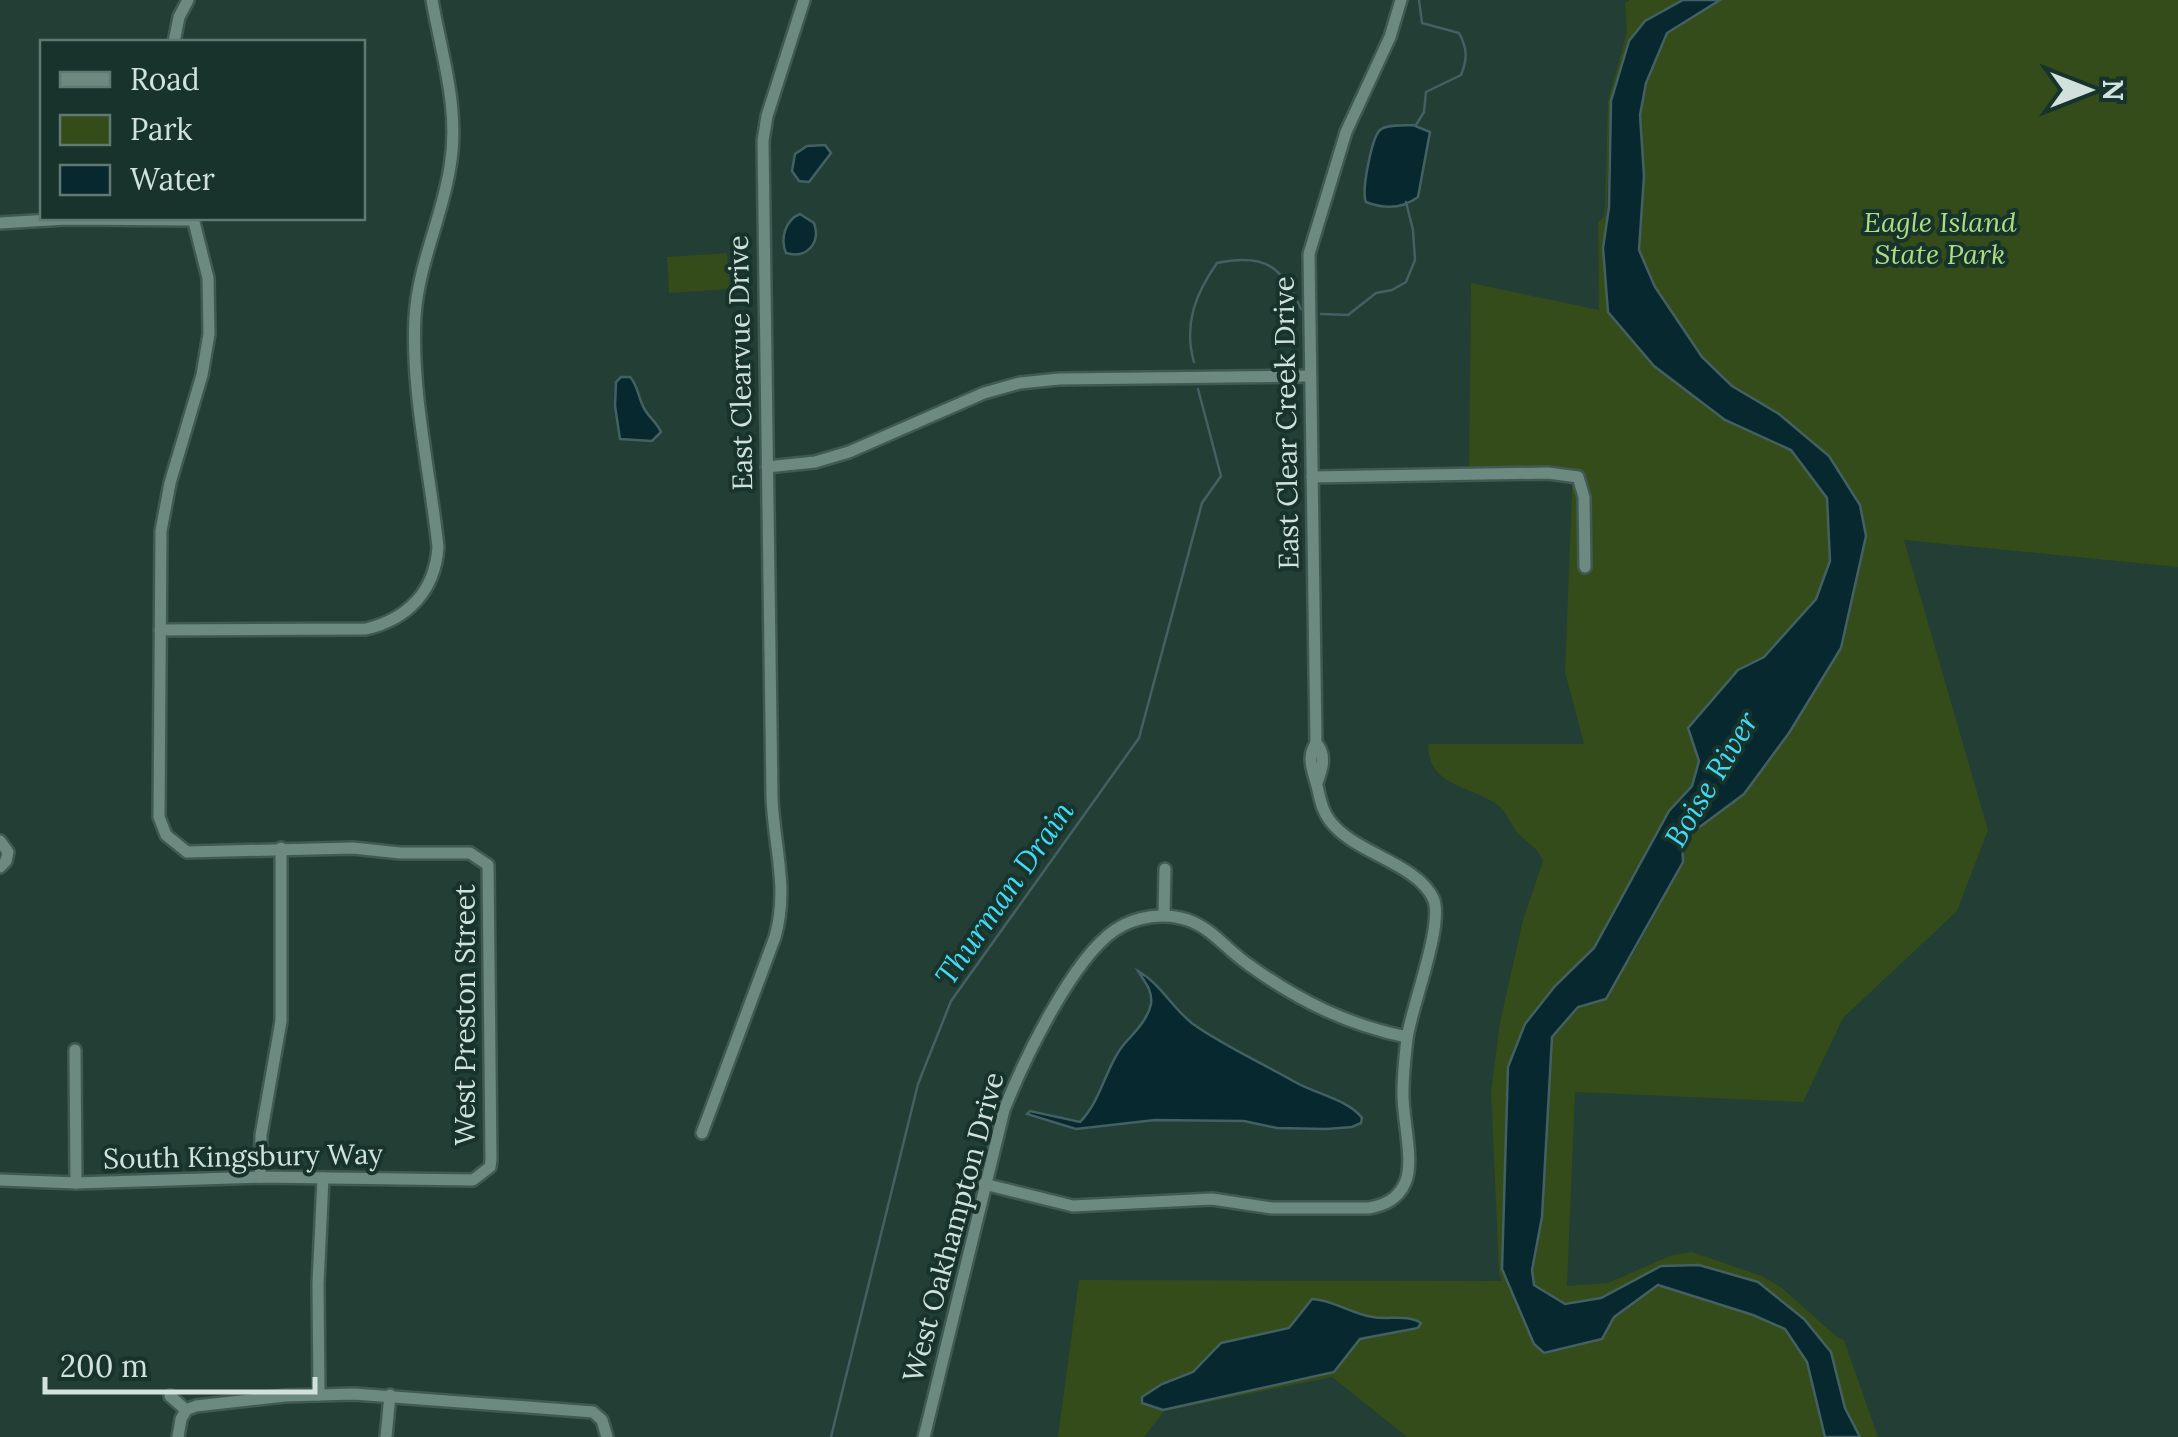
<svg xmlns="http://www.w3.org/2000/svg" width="2178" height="1437" font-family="Lora,serif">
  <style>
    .green { fill: #334c19 }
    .water { fill: #06282e; stroke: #436062; stroke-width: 2.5 }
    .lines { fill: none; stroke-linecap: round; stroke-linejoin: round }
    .stream { stroke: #436062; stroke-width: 2.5 }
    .street-casing { stroke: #405952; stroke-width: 16 }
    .street { stroke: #6c8a80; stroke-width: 11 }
    .labels { text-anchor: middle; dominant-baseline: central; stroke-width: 8; stroke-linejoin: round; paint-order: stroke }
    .park-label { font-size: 28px; font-style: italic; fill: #addd82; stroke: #17332b }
    .street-label { font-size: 28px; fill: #d1e1db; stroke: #17332b }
    .water-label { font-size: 30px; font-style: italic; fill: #41dbf5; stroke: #17332b }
  </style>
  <rect width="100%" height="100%" fill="#223e35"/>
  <!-- green -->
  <g class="green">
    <path d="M 1630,0 L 1683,0 L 1645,21 L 1629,41 L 1611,101 L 1606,221 L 1654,366 L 1725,420 L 1791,450 L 1827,498 L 1830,561 L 1817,599 L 1764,657 L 1738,671 L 1699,761 L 1692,786 L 1669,811 L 1594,948 L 1555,986 L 1506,1197 L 1502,1269 L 1534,1344 L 1602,1339 L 1614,1317 L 1658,1285 L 1753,1315 L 1785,1329 L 1807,1362 L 1825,1437 L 1407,1437 L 1332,1377 L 1164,1411 L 1144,1437 L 1058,1437 L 1079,1280 L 1502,1281 L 1499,1272 L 1491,1092 L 1500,1022 L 1523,920 L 1543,861 C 1537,846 1526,843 1517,832 C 1508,821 1507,810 1493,802 C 1466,785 1428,785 1428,744 L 1584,744 L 1565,672 L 1573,468 L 1469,467 L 1471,283 L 1599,310 L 1598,222 L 1604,217 L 1605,207 L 1608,101 L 1627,32 L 1625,3 Z"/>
    <polygon points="1720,0 2178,0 2178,567 1904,540 1988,830 1957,911 1843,1018 1803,1102 1575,1092 1567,1286 1608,1283 1672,1255 1692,1252 1762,1276 1782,1288 1837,1337 1844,1340 1878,1437 1860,1437 1845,1408 1831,1352 1804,1319 1661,1266 1601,1298 1578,1302 1565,1304 1534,1285 1532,1270 1542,1217 1552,1037 1578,1007 1632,957 1683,862 1682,840 1744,794 1789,733 1841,648 1866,536 1779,414 1732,386 1702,357 1655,287 1639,250 1644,176 1640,115 1646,83 1667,33"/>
    <polygon points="727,253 730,289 669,293 667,257"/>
  </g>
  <!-- water -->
  <g class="water">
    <polygon points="1683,0 1720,0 1667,33 1646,83 1640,115 1644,176 1639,250 1655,287 1702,357 1732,386 1779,414 1829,456 1860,505 1866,536 1841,648 1789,733 1744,794 1682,840 1683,862 1606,999 1578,1007 1552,1037 1542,1217 1532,1270 1534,1285 1565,1304 1601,1298 1661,1266 1699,1265 1758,1282 1804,1319 1831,1352 1845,1408 1860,1437 1825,1437 1807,1362 1785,1329 1753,1315 1658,1285 1614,1317 1602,1339 1544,1353 1534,1344 1502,1269 1508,1067 1525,1024 1555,986 1594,948 1669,811 1692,786 1699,761 1688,728 1738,670 1764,657 1816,599 1830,561 1827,498 1791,450 1725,420 1654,366 1608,312 1603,248 1609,207 1611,101 1629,41 1645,21"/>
    <path d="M 1413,125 L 1430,132 L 1418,197 C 1402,209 1384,209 1366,202 C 1361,191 1372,137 1380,130 C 1387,124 1404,126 1413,125 Z"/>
    <polygon points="825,145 831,153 809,182 799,181 792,171 795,154 807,146"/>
    <path d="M 800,214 L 814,223 C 821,243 807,259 786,253 C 780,239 785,220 800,214 Z"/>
    <path d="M 621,377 L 630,377 C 639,387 638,399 645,410 C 650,418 657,423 661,432 L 652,441 L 620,439 L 615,406 L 616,382 Z"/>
    <path d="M 1138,971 C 1161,984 1171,1007 1193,1024 C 1224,1046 1262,1063 1295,1082 C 1316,1094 1349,1100 1362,1118 L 1361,1123 L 1352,1127 L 1326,1129 L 1277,1128 L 1244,1121 L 1155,1120 L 1076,1129 L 1027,1114 L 1030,1111 L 1080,1122 C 1102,1100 1106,1064 1126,1042 C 1135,1032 1148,1019 1151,1004 C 1153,989 1143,980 1138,971 Z"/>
    <path d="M 1312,1299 C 1334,1300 1351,1314 1373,1317 C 1389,1320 1408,1314 1421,1323 L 1418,1328 L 1360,1339 L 1334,1372 L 1163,1410 L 1142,1403 L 1142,1397 L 1162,1384 L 1193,1372 L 1221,1343 L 1289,1328 Z"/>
  </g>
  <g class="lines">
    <!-- stream -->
    <g class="stream">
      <path d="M 1416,125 L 1424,112 L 1426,92 L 1461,75 C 1468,58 1467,48 1459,33 L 1422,23 L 1419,0"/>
      <polyline points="1321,314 1348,315 1376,293 1392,290 1406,282 1415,260 1413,230 1406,202"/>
      <path d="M 1194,362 C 1183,324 1196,293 1217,263 C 1265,253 1282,266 1301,309"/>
      <polyline points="831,1437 918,1084 951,1001 1139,738 1202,503 1221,476 1198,389"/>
    </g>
    <!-- street casing -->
    <g class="street-casing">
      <g id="street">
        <polyline points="174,42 179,17 188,0"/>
        <polyline points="0,223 66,219 194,220"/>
        <polyline points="767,467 815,462 849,452 984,393 1020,383 1059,379 1310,376"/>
        <polyline points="1312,477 1548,473 1578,477 1584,497 1585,567"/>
        <path d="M 160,630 L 366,629 C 408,619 435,591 438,547 C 430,472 411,391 415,317 C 418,265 442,218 450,167 C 460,109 442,57 432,0"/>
        <polyline points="1316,743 1309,254 1346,132 1390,37 1401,0"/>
        <polyline points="0,841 8,852 6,861 0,867"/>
        <polyline points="1164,915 1165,869"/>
        <polyline points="75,1050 76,1183"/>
        <path d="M 702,1133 L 775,937 C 789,888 774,847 772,798 L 763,141 L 767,116 L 804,0"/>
        <polyline points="260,1177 261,1135 281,1021 281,848"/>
        <polyline points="0,1180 76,1183 260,1177 473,1180 490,1167 491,1160 488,865 470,853 400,853 353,848 187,852 166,835 159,817 161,531 170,483 202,375 209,334 208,278 193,218"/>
        <path d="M 984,1184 L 1073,1206 L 1212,1199 L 1272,1208 L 1369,1208 C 1385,1205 1398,1199 1405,1183 C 1415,1162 1402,1117 1403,1092 C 1403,1075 1405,1056 1407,1039 C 1411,1007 1445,923 1433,898 C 1416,863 1354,853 1330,821 C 1320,808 1320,794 1315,779 C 1311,765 1308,756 1316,743 C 1327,755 1322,769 1317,783"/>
        <polyline points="319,1395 318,1284 323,1178"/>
        <polyline points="170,1396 186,1410 181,1419 178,1437"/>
        <polyline points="186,1410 196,1406 285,1396 354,1394 593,1412 602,1420 607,1437"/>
        <polyline points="386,1437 390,1395"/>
        <path d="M 924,1437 L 1004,1110 C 1023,1062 1072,959 1115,930 C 1136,916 1165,912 1188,920 C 1213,929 1228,951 1249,965 C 1299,1001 1348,1025 1407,1037"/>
      </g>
    </g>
    <!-- street -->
    <use href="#street" class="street"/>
  </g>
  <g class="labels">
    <!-- park labels -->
    <g class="park-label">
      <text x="1940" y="222">Eagle Island<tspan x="1940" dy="32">State Park</tspan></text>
    </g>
    <!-- street labels -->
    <g class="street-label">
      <text transform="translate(740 363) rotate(-91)">East Clearvue Drive</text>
      <text transform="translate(1286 423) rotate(-91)">East Clear Creek Drive</text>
      <text transform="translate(465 1015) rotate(-90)">West Preston Street</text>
      <text transform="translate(243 1156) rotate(-1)">South Kingsbury Way</text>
      <text transform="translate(953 1227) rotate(-75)">West Oakhampton Drive</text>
    </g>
    <!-- water labels -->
    <g class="water-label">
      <text transform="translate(1711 779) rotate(-59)">Boise River</text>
      <text transform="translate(1004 893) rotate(-55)">Thurman Drain</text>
    </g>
  </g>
  <!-- legend -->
  <rect x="40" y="40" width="325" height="180" fill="#17332b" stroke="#617971" stroke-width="2.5"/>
  <rect x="60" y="72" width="50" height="15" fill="#6c8a80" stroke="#617971" stroke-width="2.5"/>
  <text x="130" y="90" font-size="30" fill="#d1e1db">Road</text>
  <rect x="60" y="115" width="50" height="30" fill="#334c19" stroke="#617971" stroke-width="2.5"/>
  <text x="130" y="140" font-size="30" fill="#d1e1db">Park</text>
  <rect x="60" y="165" width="50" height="30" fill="#06282e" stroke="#617971" stroke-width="2.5"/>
  <text x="130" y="190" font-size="30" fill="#d1e1db">Water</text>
  <!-- north arrow -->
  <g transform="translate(2088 90) rotate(90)" stroke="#17332b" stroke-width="8" paint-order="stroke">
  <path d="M0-8L18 38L0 25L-18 38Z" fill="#d1e1db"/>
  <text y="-15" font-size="28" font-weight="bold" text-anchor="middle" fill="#d1e1db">N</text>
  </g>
  <!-- scale -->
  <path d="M45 1377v15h270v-15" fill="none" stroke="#d1e1db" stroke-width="5"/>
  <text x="60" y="1377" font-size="30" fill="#d1e1db" stroke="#17332b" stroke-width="8" paint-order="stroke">200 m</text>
</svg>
